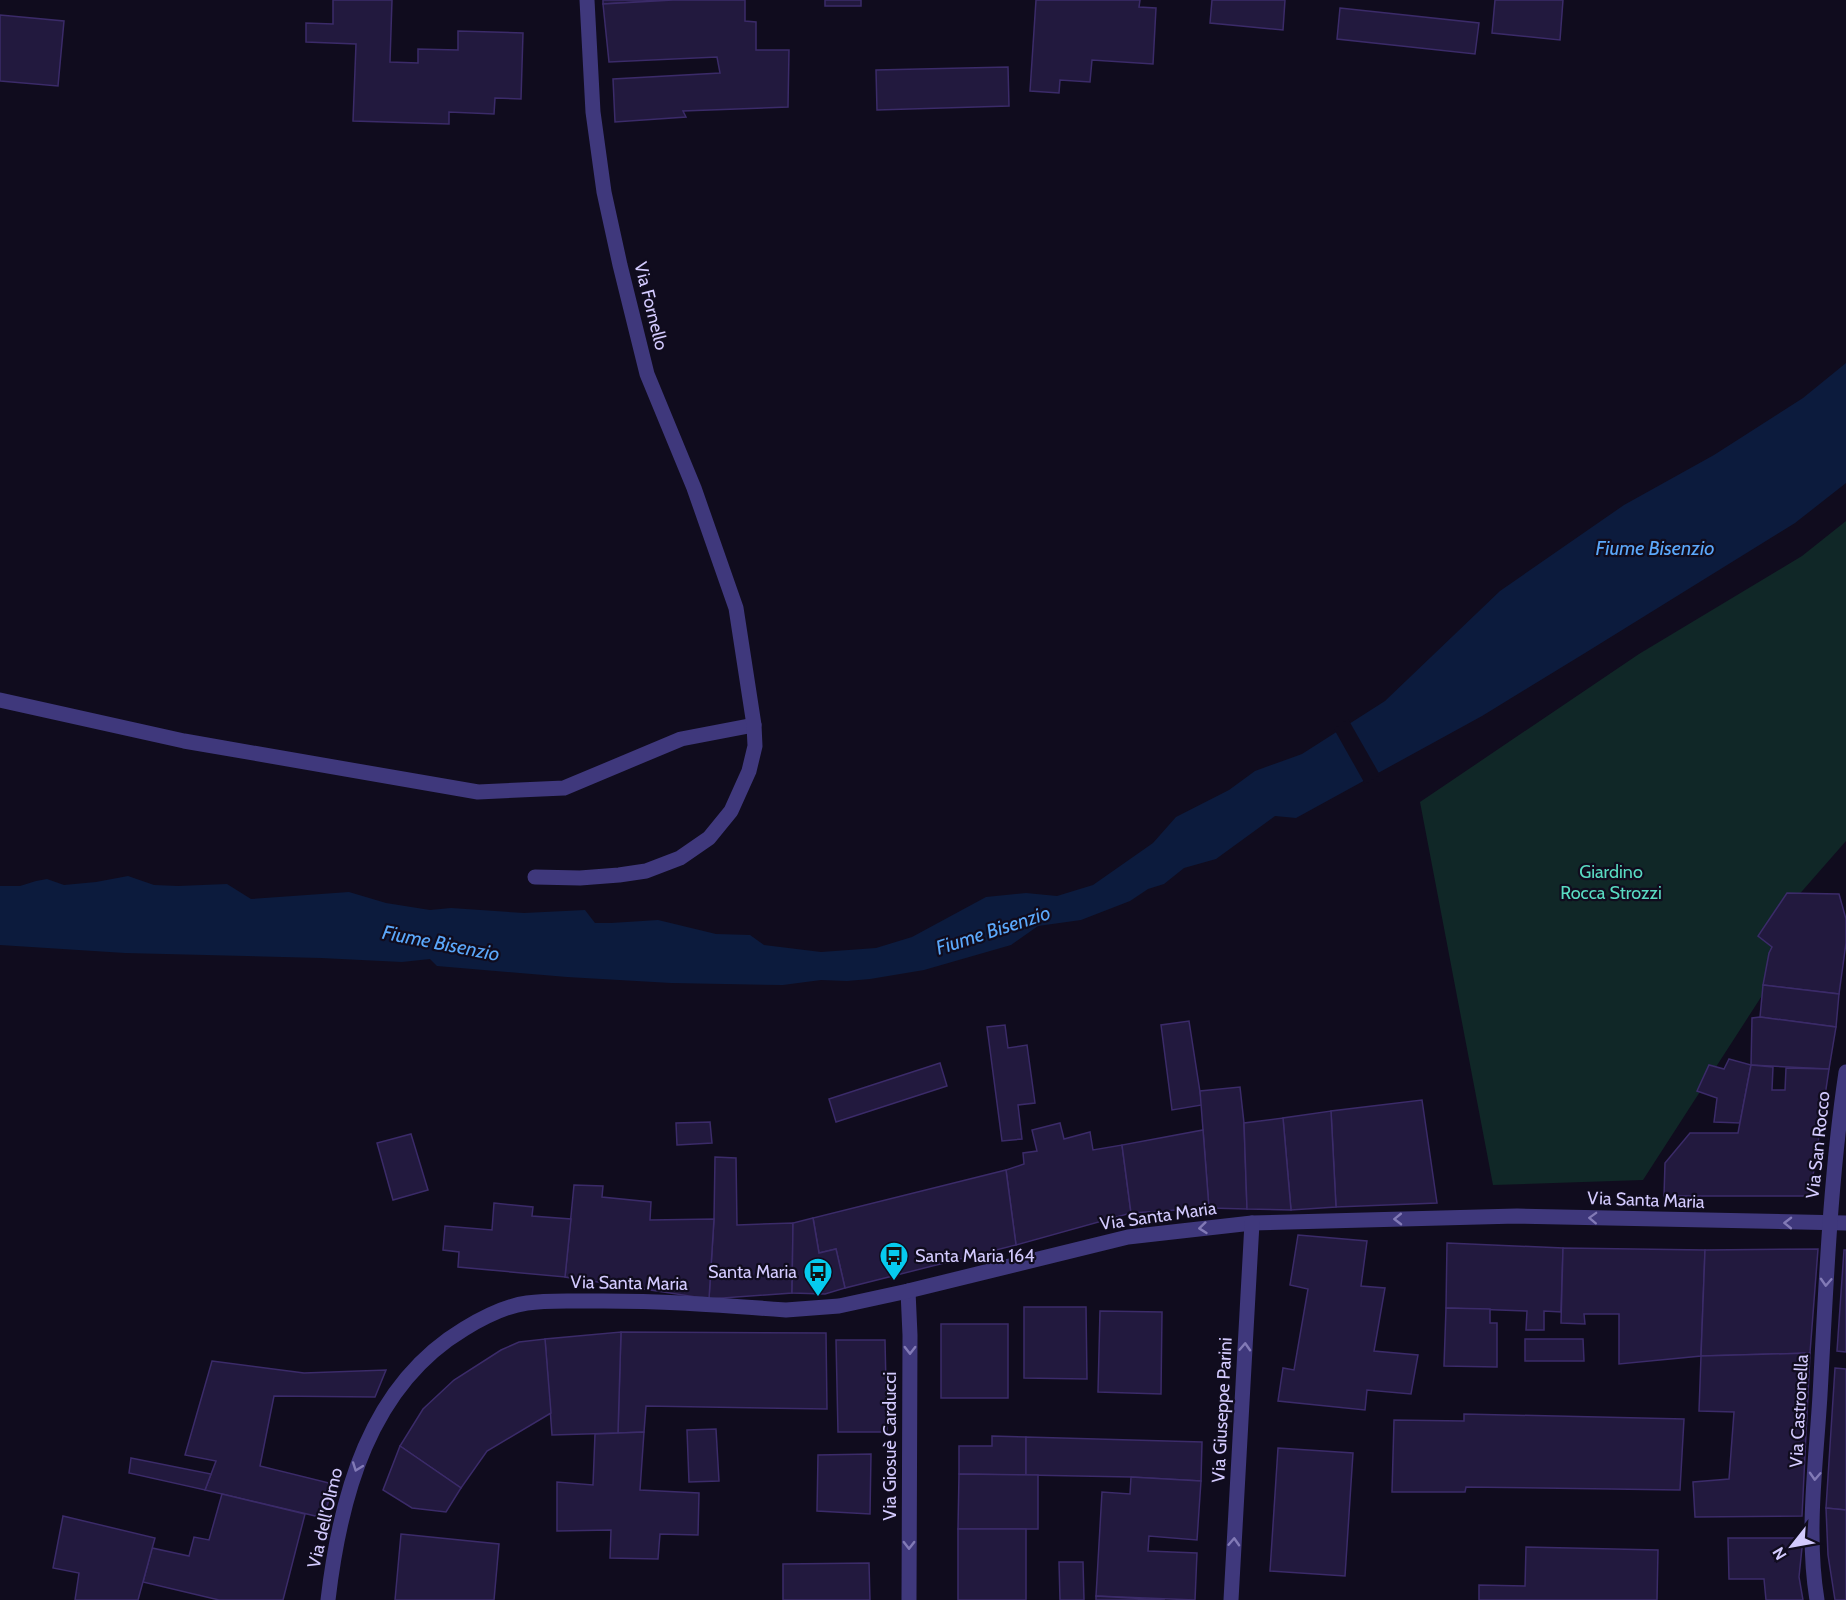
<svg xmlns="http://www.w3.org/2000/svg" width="1846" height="1600" font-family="Cabin,sans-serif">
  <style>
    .green { fill: #102727 }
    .water { fill: #0c1b3d }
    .pier { fill: #100c1e }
    .building { fill: #22193e; stroke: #3b2b69; stroke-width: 1.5 }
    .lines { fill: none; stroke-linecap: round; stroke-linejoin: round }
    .street { stroke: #3f387c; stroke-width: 15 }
    .oneway { stroke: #827ab6 }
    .labels { text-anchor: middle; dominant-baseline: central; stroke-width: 4.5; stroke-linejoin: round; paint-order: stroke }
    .street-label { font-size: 18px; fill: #d3cafe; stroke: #100c1e }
    .park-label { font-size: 18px; fill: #59dbc2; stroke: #100c1e }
    .poi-label { font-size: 18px; fill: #d3cafe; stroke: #100c1e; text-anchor: start }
    .water-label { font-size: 20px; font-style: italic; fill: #5ba8fb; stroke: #100c1e }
  </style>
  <rect width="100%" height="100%" fill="#100c1e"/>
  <!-- green -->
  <polygon class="green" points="1846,521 1846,841 1782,914 1765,991 1643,1180 1493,1185 1420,802 1639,654 1802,556"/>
  <!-- water -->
  <polygon class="water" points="1846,363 1846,483 1795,523 1585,653 1482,716 1296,818 1275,816 1216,859 1184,868 1164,884 1148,889 1130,901 1081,920 1038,926 1011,945 924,970 870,979 847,981 821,980 783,985 671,983 567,977 437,966 430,959 402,962 321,958 125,953 0,945 0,886 20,886 36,881 47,879 64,885 96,882 128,876 154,885 178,886 227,884 251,899 349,892 386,903 430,910 451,908 524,913 585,910 595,923 611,923 658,920 716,934 750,935 764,945 821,952 876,948 912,937 986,897 1026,893 1057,896 1093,885 1153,843 1176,817 1229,790 1255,771 1302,754 1385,701 1500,591 1624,505 1714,455 1803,398"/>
  <!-- pier -->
  <polygon class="pier" points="1348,719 1380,775 1365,784 1334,729"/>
  <!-- building -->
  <g class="building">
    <polygon points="333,0 392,0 390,62 418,63 418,49 458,50 458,31 523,33 521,99 495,98 494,114 449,112 449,124 353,121 356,44 306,42 306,23 333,24"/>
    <polygon points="603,0 673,0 603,4"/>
    <polygon points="673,0 745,0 745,21 756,22 756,50 789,50 788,107 683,111 686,117 615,122 613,79 720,73 717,57 609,62 603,4"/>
    <rect x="825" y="0" width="36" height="6"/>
    <polygon points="1036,0 1140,0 1139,7 1156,8 1153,64 1092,60 1090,82 1060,80 1059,93 1030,91"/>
    <polygon points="1212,0 1285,0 1283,30 1210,23"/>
    <polygon points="1495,0 1563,0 1560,40 1492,33"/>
    <polygon points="1340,8 1479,23 1475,54 1337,39"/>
    <polygon points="0,15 64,21 58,86 0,81"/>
    <polygon points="1008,67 1009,106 877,110 876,70"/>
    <polygon points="1787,893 1839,894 1846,919 1846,943 1839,994 1763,985 1769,953 1772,947 1758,936"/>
    <polygon points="1763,985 1839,994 1836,1027 1760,1017"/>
    <polygon points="1760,1017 1836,1027 1829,1069 1751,1065 1752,1018"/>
    <polygon points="1189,1021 1202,1105 1172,1110 1161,1025"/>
    <polygon points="1005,1025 1008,1048 1027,1045 1035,1103 1018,1105 1022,1139 1002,1141 987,1027"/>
    <polygon points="1729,1059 1751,1065 1740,1123 1714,1122 1717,1098 1697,1091 1709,1065 1724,1069"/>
    <polygon points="940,1063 947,1086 836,1122 829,1099"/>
    <polygon points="1751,1065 1773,1067 1772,1090 1785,1090 1786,1068 1829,1069 1810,1196 1664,1196 1665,1163 1690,1133 1738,1133"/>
    <polygon points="1240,1087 1244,1123 1247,1209 1209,1208 1200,1091"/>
    <polygon points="1422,1100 1437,1203 1336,1207 1331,1111"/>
    <polygon points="1331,1111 1336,1207 1291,1210 1283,1118"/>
    <polygon points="1283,1118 1291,1210 1247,1209 1244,1123"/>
    <polygon points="710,1122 712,1143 677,1145 676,1123"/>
    <polygon points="1060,1123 1064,1139 1090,1132 1093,1150 1122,1145 1131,1213 1016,1245 1006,1170 1024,1164 1023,1153 1037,1151 1032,1130"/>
    <polygon points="1203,1130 1209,1208 1131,1213 1122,1145"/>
    <polygon points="411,1134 428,1190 393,1200 377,1143"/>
    <polygon points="715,1157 736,1158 737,1225 793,1223 792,1293 709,1299 714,1219"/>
    <polygon points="1006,1170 1016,1245 845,1288 836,1249 819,1253 813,1218"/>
    <polygon points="574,1185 603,1186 602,1197 651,1202 650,1220 714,1219 709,1299 565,1277"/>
    <polygon points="494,1203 533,1207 532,1216 571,1219 565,1277 458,1267 459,1252 443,1250 445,1226 492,1230"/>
    <polygon points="813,1218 819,1253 836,1249 845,1288 825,1294 792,1293 793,1223"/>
    <polygon points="1298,1235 1367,1241 1361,1286 1385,1288 1374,1351 1418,1355 1411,1394 1367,1390 1365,1410 1278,1401 1283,1368 1294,1370 1308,1289 1290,1285"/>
    <polygon points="1447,1243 1563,1248 1561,1312 1544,1311 1544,1330 1526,1330 1527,1311 1446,1308"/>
    <polygon points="1563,1248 1705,1250 1701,1356 1619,1364 1619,1314 1584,1314 1585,1324 1561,1323"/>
    <polygon points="1818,1249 1810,1353 1701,1356 1705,1250"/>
    <polygon points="1844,1250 1846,1250 1846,1352 1837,1351"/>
    <polygon points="1024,1307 1086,1307 1087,1379 1024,1378"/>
    <polygon points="1446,1308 1490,1309 1490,1323 1497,1323 1497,1367 1444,1366"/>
    <polygon points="1100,1311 1162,1312 1161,1394 1098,1392"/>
    <rect x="941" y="1324" width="67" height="74"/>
    <polygon points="621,1332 826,1333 827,1409 646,1406 644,1432 618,1433"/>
    <polygon points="621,1332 618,1433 552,1435 545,1339"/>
    <polygon points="545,1339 551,1413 487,1451 461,1488 400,1446 423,1409 454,1380 501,1350 519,1342"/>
    <polygon points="1525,1339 1583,1339 1584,1361 1525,1361"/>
    <polygon points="836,1340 885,1340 887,1432 838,1432"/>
    <polygon points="1810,1353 1802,1516 1695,1517 1693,1482 1729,1479 1734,1412 1699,1411 1701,1356"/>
    <polygon points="212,1361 304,1373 386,1370 375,1397 274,1396 260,1466 333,1484 324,1518 205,1490 216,1461 185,1455"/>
    <polygon points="1835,1368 1846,1369 1846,1510 1826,1508"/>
    <polygon points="1464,1414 1684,1419 1680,1490 1466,1487 1465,1492 1392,1492 1394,1420 1464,1421"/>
    <polygon points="716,1429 719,1481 689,1482 687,1430"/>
    <polygon points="644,1432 640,1490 699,1493 698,1535 660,1534 658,1559 610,1558 611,1530 557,1531 557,1482 593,1485 595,1434"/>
    <polygon points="992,1436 1026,1437 1026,1475 959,1474 959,1446 992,1446"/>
    <polygon points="1026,1437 1202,1442 1201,1481 1131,1477 1026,1475"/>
    <polygon points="400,1446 461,1488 446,1512 412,1508 383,1490"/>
    <polygon points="1278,1448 1353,1453 1345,1576 1270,1571"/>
    <polygon points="871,1454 870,1514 817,1511 818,1455"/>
    <polygon points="131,1458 211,1474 205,1490 129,1473"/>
    <polygon points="959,1474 1038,1475 1038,1529 958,1529"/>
    <polygon points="1131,1477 1201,1481 1197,1540 1149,1536 1148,1551 1197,1553 1195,1600 1096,1596 1102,1492 1130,1494"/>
    <polygon points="222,1494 305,1514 283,1600 219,1600 143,1582 152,1548 189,1556 194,1537 209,1540"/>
    <polygon points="1826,1508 1846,1510 1846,1600 1835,1600 1828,1555"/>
    <polygon points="63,1516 155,1538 138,1600 75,1600 79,1573 53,1568"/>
    <rect x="958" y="1529" width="68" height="71"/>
    <polygon points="401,1534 499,1544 494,1600 395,1600"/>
    <polygon points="1728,1538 1803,1538 1799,1577 1803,1600 1766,1600 1764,1579 1729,1579"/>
    <polygon points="1526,1547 1658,1550 1657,1600 1479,1600 1479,1585 1525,1586"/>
    <polygon points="1059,1562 1083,1562 1084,1600 1060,1600"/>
    <polygon points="869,1563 870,1600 783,1600 783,1564"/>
    <polygon points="1096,1596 1165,1600 1096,1600"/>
  </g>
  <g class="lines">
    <!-- street -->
    <g class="street">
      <polyline points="0,700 184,741 478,792 564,788 681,739 754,725"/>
      <polyline points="535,877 580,878 619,875 646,871 680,858 709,838 731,811 749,771 755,746 754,725 736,608 694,488 647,374 620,265 604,192 593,112 587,0"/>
      <polyline points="908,1291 910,1335 909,1600"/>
      <path d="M 328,1600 C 340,1497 369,1386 464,1329 C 482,1318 505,1306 527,1303 C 546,1300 567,1301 586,1301 C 653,1300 720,1305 786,1310 L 839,1306 L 908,1291 L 1128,1237 L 1252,1223 L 1517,1216 L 1846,1223"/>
      <polyline points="1231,1600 1252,1223"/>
      <path d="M 1817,1600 C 1806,1533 1816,1463 1820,1395 C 1826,1287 1830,1179 1846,1072"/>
    </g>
  </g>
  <!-- one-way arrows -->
  <defs><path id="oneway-chevron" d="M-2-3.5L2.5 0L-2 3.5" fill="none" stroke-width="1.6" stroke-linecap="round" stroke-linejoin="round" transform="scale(1.5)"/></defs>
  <g class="oneway">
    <use href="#oneway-chevron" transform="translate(1593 1218) rotate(-178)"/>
    <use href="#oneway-chevron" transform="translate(1398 1219) rotate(179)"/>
    <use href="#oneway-chevron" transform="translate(1788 1223) rotate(-179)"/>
    <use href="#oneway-chevron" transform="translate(1203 1228) rotate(174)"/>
    <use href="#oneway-chevron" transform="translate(1826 1282) rotate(93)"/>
    <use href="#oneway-chevron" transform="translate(1245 1347) rotate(-87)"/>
    <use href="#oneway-chevron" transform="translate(910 1350) rotate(90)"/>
    <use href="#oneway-chevron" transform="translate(357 1467) rotate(110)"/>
    <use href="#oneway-chevron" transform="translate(1815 1476) rotate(93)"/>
    <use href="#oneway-chevron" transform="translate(1234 1542) rotate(-87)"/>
    <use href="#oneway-chevron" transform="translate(909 1545) rotate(90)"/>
  </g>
  <!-- icons -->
  <defs>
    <g id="bus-pin" transform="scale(1.5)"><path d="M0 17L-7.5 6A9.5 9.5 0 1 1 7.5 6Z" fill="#06caee" stroke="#100c1e"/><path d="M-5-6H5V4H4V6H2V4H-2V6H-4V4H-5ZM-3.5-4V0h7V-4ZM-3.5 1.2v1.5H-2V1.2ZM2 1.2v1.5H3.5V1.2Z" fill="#111"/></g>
  </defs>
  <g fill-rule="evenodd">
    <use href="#bus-pin" x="894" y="1256"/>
    <use href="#bus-pin" x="818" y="1272"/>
  </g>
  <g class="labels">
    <!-- street labels -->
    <g class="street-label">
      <text transform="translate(651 306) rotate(76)">Via Fornello</text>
      <text transform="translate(1818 1145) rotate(-84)">Via San Rocco</text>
      <text transform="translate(1646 1200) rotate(2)">Via Santa Maria</text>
      <text transform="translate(1158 1216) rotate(-8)">Via Santa Maria</text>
      <text transform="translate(629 1283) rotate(1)">Via Santa Maria</text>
      <text transform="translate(1222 1410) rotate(-87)">Via Giuseppe Parini</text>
      <text transform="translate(1799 1411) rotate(-87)">Via Castronella</text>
      <text transform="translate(890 1446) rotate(-90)">Via Giosuè Carducci</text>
      <text transform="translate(325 1518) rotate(-77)">Via dell'Olmo</text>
    </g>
    <!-- park labels -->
    <g class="park-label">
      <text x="1611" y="872">Giardino<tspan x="1611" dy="21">Rocca Strozzi</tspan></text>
    </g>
    <!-- poi labels -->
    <g class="poi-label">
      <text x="915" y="1256">Santa Maria 164</text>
      <text x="797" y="1272" text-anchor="end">Santa Maria</text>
    </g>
    <!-- water labels -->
    <g class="water-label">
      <text x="1655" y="548">Fiume Bisenzio</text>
      <text transform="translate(993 930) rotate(-18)">Fiume Bisenzio</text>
      <text transform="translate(441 943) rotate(11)">Fiume Bisenzio</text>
    </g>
  </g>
  <!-- north arrow -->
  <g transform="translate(1792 1546) rotate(239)" stroke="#100c1e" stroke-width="4.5" paint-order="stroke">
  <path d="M0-4.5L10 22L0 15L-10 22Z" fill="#d3cafe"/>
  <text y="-9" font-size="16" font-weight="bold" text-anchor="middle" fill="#d3cafe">N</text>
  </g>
</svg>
